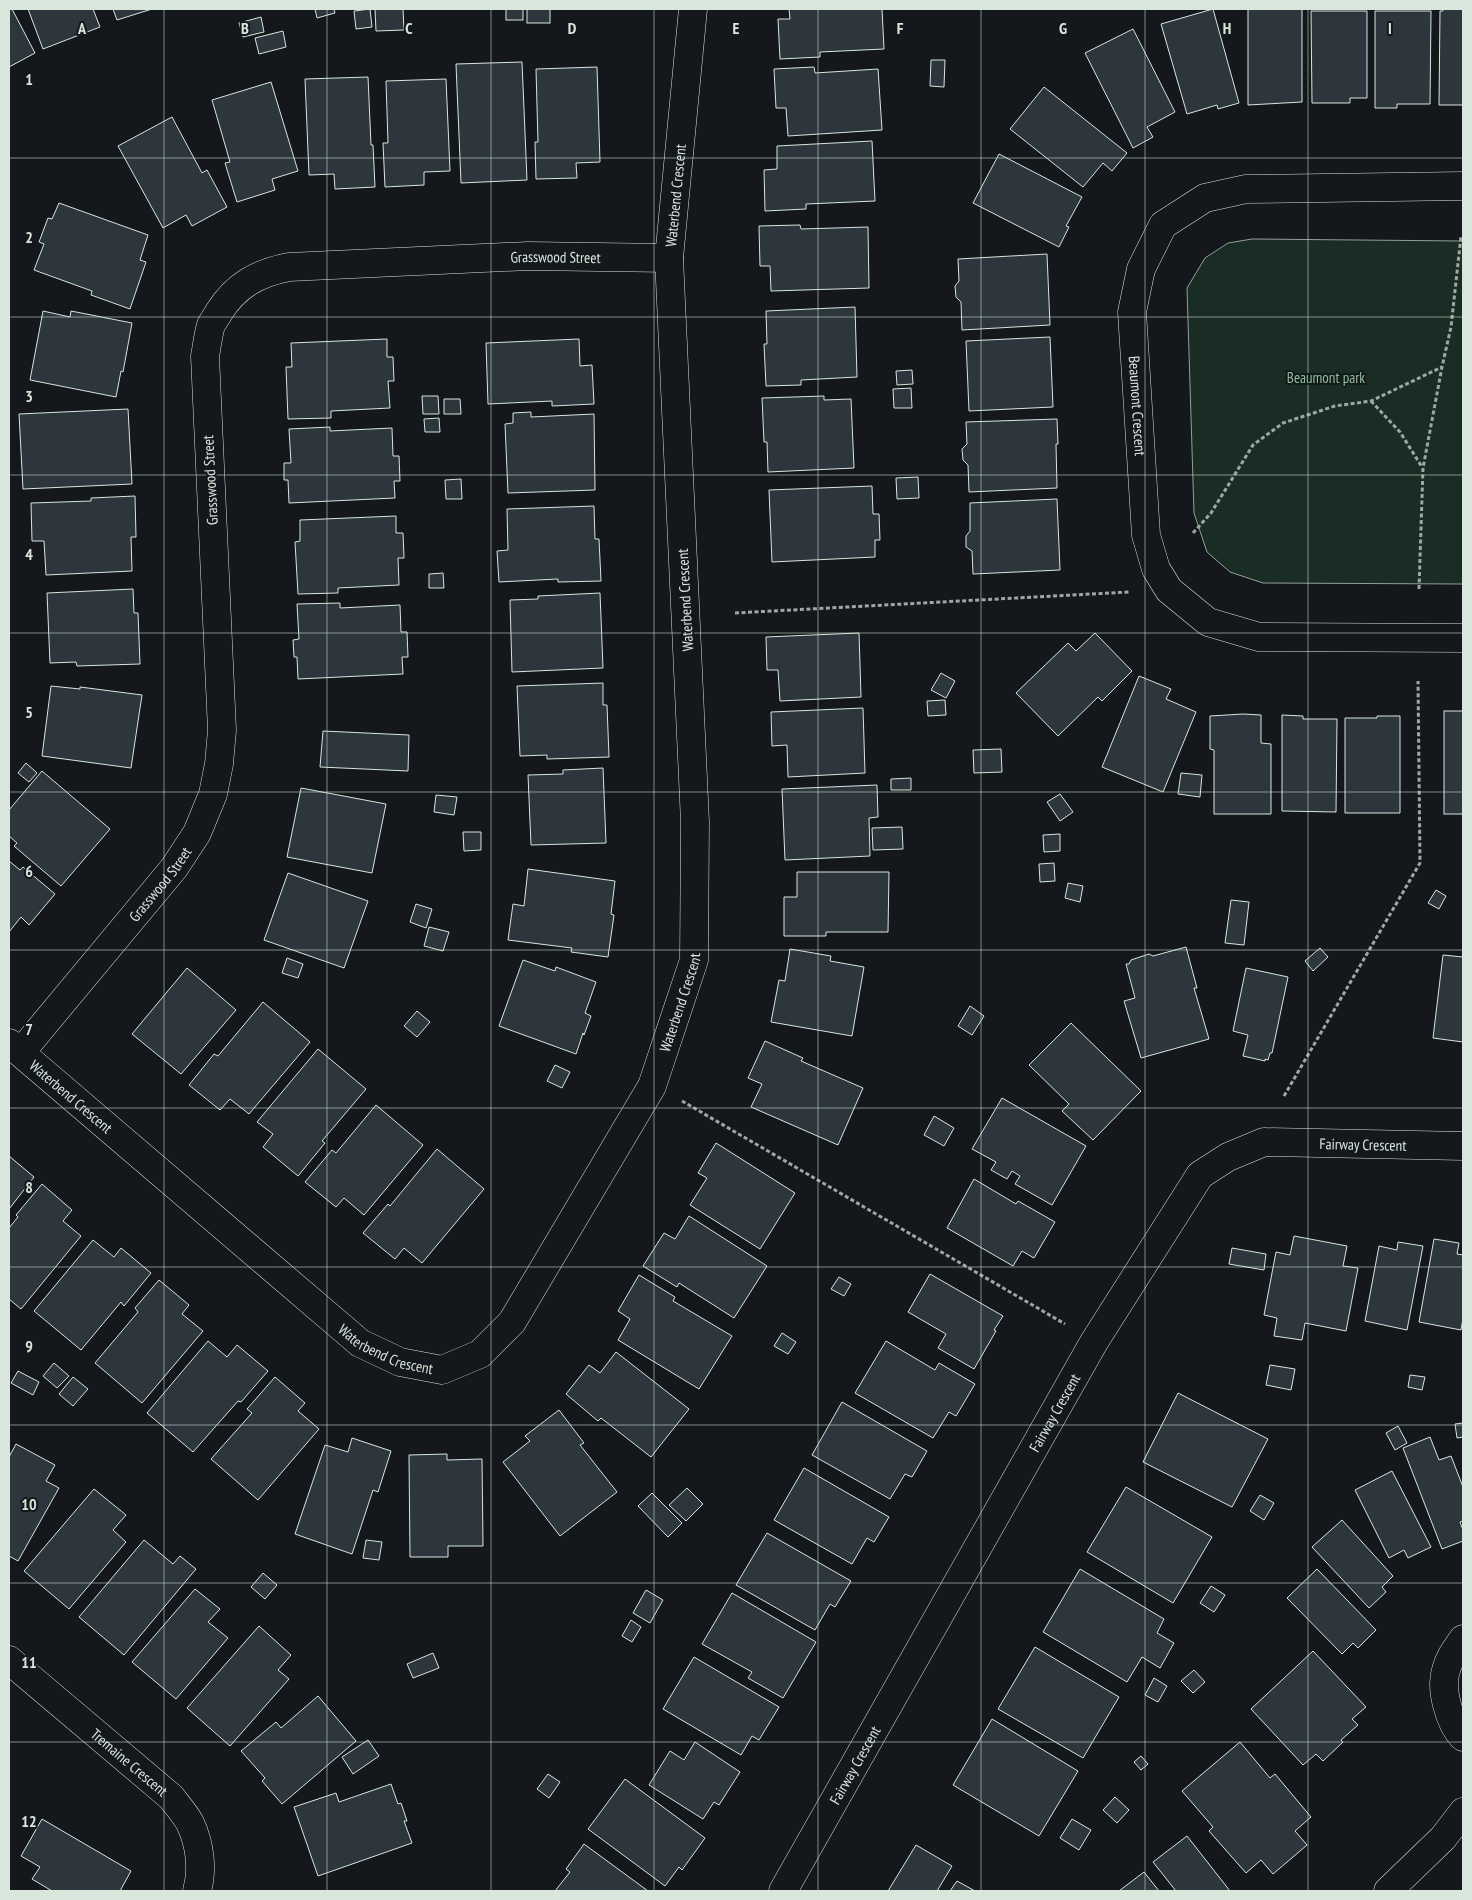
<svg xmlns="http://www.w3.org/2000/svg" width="1472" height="1900" font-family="'PT Sans Narrow',sans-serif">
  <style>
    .green { fill: #1a2d24; stroke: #939e99 }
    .building { fill: #2c363c; stroke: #d8e6dc }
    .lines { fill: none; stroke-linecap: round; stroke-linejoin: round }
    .minor-casing { stroke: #d8e6dc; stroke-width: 29 }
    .path { stroke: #9da8a2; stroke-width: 3; stroke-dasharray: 4 2.5; stroke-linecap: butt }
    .minor { stroke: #14181c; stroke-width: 28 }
    .grid { fill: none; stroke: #d8e6dc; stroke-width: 1; stroke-opacity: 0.55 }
    .labels { text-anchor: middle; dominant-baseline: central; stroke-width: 4; stroke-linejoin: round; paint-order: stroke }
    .street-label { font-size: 15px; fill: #d8e6dc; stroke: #14181c }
    .park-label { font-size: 15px; fill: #8ac095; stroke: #14181c }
    .grid-label { font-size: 16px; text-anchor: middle; font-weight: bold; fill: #d8e6dc; stroke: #14181c; stroke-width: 4; stroke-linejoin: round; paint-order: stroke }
  </style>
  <rect width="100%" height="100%" fill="#14181c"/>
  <!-- green -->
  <polygon class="green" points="1252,239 1463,241 1463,584 1263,583 1230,572 1207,552 1194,513 1187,288 1205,258 1228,243"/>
  <!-- building -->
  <g class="building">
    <polygon points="9,9 12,9 35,53 9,67"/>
    <polygon points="28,9 93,9 100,27 43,49"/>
    <polygon points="113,9 152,9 117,20"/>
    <polygon points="315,9 334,9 335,13 317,18"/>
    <polygon points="370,9 372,27 356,29 354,11"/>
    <polygon points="375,9 403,9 404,30 376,31"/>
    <rect x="506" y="9" width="17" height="11"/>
    <rect x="527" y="9" width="23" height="14"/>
    <polygon points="789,9 882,9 884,49 820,52 820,57 780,59 778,19 790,19"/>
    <polygon points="1213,9 1239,103 1218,109 1217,105 1187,114 1161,24"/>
    <polygon points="1248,9 1302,9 1302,102 1248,105"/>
    <polygon points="1443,9 1463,9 1463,105 1439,105 1440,11 1443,11"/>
    <polygon points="1311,11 1367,11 1367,98 1350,98 1350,103 1312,103"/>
    <polygon points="1375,11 1431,11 1430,104 1397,104 1397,108 1375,108"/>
    <polygon points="261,17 264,32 243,37 239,23"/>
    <polygon points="1133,29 1175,112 1147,127 1153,137 1133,148 1085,53"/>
    <polygon points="283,31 286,47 259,54 255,38"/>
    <polygon points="931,60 945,60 944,87 930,86"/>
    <polygon points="522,62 527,180 461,183 456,64"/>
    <polygon points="597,67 600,162 576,163 577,178 536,179 535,142 538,142 536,69"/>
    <polygon points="814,67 815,73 878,69 882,130 788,136 786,108 776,108 774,69"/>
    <polygon points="368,77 371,145 373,145 375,187 335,189 334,174 309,175 305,79"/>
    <polygon points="446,79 450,171 424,172 424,185 385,187 383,143 388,143 386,81"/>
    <polygon points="271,82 298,171 272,179 275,190 237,202 225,163 230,162 212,100"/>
    <polygon points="1044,87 1127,153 1112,171 1103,163 1083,187 1010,129"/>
    <polygon points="172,117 202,173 207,170 227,207 192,226 186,215 163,228 118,146"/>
    <polygon points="872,141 875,201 806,204 806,209 765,211 764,170 777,169 777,146"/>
    <polygon points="999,154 1082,197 1066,226 1069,227 1059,247 973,203"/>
    <polygon points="59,203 148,235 140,260 146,262 130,309 91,295 92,291 34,270 44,244 39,242 48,218 52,219"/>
    <polygon points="800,225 801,229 868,227 869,288 771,291 770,266 760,266 759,226"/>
    <polygon points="1047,254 1050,325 962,330 961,302 956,297 955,286 959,281 958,259"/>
    <polygon points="855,307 857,377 801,380 801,385 766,386 764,344 767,344 766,311"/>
    <polygon points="43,311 70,317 71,311 132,323 123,372 121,371 116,397 30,380"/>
    <polygon points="1050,337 1053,407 969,411 966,341"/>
    <polygon points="387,339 387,357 393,357 394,381 388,381 390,408 331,411 331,418 288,419 286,367 292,367 291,343"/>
    <polygon points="579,339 580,366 592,365 594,404 552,406 552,401 488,404 486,343"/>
    <polygon points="912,370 913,384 897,385 896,371"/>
    <polygon points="911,388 912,408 894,408 893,389"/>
    <polygon points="422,396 438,396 439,414 423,414"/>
    <polygon points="824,396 824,400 851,399 854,468 768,472 767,442 764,442 762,398"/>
    <polygon points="444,399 460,399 461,414 444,414"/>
    <polygon points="128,409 132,484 23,489 19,414"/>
    <polygon points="531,412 531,417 594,414 595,490 508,493 505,424 513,423 513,413"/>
    <polygon points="439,418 440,432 425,432 424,419"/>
    <polygon points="1057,419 1058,444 1056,444 1057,488 969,492 968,465 963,460 962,449 967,444 966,422"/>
    <polygon points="330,427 330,431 392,428 393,456 399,456 400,481 394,481 395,498 289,503 288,480 284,480 284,463 291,463 289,429"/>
    <polygon points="918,477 919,498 897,499 896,478"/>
    <polygon points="461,479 462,499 446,499 445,480"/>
    <polygon points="872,486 873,514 879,514 880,540 875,540 875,557 772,562 769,490"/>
    <polygon points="135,496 136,537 131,537 132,571 46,575 44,541 32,541 31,503 91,501 91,498"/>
    <polygon points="1057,499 1060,570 973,574 972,551 966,547 966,536 970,531 970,503"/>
    <polygon points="594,506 595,539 599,539 601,581 558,582 558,579 499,582 497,551 508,550 507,509"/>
    <polygon points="396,516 396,533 403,533 404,558 398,558 399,585 338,588 338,593 298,594 295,542 300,541 300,520"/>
    <polygon points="443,573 444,588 429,588 429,574"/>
    <polygon points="133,589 134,613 138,613 140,664 77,666 76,662 50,663 47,593"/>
    <polygon points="600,593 603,668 512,672 510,600 538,599 538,596"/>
    <polygon points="340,603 340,608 400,605 401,632 407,632 408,657 402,657 403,674 298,679 297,657 294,657 293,640 299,639 297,604"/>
    <polygon points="859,633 861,697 780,701 778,670 767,670 766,637"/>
    <polygon points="1095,633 1132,671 1102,701 1098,697 1058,736 1016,693 1068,643 1076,651"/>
    <polygon points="941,673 955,681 946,698 931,690"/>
    <polygon points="1139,676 1171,689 1166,699 1196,712 1163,792 1102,767"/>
    <polygon points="603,683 603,705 607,705 609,757 547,759 547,755 520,756 517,686"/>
    <polygon points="51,686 80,689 80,687 142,695 131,768 42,756"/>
    <polygon points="945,700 946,715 928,716 927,701"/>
    <polygon points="863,708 865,773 788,777 787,745 772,746 771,712"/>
    <rect x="1444" y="711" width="19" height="103"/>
    <polygon points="1243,714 1261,715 1261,743 1271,744 1271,814 1214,814 1214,750 1210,749 1210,716"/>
    <polygon points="1282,715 1303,716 1303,719 1337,719 1336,812 1282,811"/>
    <polygon points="1377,716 1400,716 1400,813 1345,813 1345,718 1377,718"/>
    <polygon points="323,731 409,735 408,771 320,767"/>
    <polygon points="1001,749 1002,772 974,773 973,750"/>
    <polygon points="26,763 37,773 29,782 18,773"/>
    <polygon points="603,768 606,843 531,845 528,775 563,774 563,770"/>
    <polygon points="42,771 110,829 61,886 14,846 17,843 9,836 9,810"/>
    <polygon points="1181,773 1202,775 1200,797 1178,794"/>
    <polygon points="911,778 911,790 891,790 891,779"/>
    <polygon points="877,785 878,817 869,818 870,856 785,860 782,789"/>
    <polygon points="301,788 386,804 372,873 287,857"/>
    <polygon points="1060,794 1073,812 1060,821 1047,802"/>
    <polygon points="436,795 457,797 454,815 434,812"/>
    <polygon points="902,827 903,849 873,850 872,828"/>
    <polygon points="463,832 481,832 481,850 464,851"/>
    <polygon points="1060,834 1060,851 1044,852 1043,835"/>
    <polygon points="9,861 20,870 23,867 55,894 29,925 21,917 9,932"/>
    <polygon points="1054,863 1055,881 1040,882 1039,864"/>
    <polygon points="528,869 615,881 611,914 614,915 608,957 571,952 572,948 508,940 513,904 524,906"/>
    <polygon points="797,872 889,872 888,932 826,932 826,936 784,936 784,897 797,897"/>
    <polygon points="288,873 368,901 344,968 264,940"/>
    <polygon points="1068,883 1083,886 1080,902 1065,898"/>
    <polygon points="1436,890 1446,896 1439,909 1428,903"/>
    <polygon points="1231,900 1249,902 1244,945 1225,943"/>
    <polygon points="416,904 432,909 426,928 410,922"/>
    <polygon points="429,927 449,932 443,951 424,946"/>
    <polygon points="1186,947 1197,988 1194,988 1209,1039 1141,1058 1124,1001 1135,998 1126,964 1129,964 1131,960 1149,954 1153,956"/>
    <polygon points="1320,948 1328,957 1313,971 1305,961"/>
    <polygon points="790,949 831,956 830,961 864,967 852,1036 771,1022 779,980 785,981"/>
    <polygon points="1443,955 1463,957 1463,1042 1433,1038"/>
    <polygon points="287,958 303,964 298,978 282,973"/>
    <polygon points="523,960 555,971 556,967 596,982 585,1013 591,1016 584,1035 583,1033 576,1054 499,1026"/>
    <polygon points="187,968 236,1010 181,1074 132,1034"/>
    <polygon points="1246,968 1288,977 1272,1053 1270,1053 1268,1060 1265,1059 1265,1061 1243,1056 1248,1035 1233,1031"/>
    <polygon points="263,1002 310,1042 249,1114 230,1099 220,1110 189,1085 214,1054 218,1056"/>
    <polygon points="970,1006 984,1016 972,1035 958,1026"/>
    <polygon points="417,1011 430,1022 417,1037 404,1026"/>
    <polygon points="1071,1023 1141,1091 1093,1140 1062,1111 1069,1104 1029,1065"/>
    <polygon points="765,1041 803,1058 801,1061 863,1088 838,1145 751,1107 762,1084 748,1078"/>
    <polygon points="318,1049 366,1089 322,1141 325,1143 298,1176 263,1147 273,1134 257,1122"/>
    <polygon points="555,1065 570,1072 562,1088 547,1081"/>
    <polygon points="1002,1098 1086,1146 1052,1205 1015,1184 1020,1176 1012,1171 1007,1179 991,1170 996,1162 972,1149"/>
    <polygon points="376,1105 423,1145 364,1215 344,1198 336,1207 305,1182 332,1150 336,1153"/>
    <polygon points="934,1116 954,1128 944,1146 924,1135"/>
    <polygon points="716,1143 795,1193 760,1249 690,1205 707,1178 698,1173"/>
    <polygon points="437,1149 484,1189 422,1263 404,1248 395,1259 363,1233 388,1204 390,1206"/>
    <polygon points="9,1156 34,1177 9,1209"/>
    <polygon points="974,1179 1016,1204 1018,1201 1055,1222 1034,1258 1022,1251 1013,1266 947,1228"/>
    <polygon points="42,1184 72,1210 63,1221 81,1236 21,1309 9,1299 9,1228 18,1217 16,1215"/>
    <polygon points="689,1216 767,1266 734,1318 679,1283 677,1287 643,1266 664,1233 675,1239"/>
    <polygon points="1294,1236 1347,1246 1343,1266 1358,1268 1346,1331 1305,1323 1302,1340 1274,1336 1277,1318 1264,1315 1276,1252 1290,1255"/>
    <polygon points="1434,1239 1459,1243 1457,1254 1463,1255 1463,1319 1461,1330 1419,1322"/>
    <polygon points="93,1240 114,1257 121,1248 151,1273 124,1306 121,1302 81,1350 34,1311"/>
    <polygon points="1398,1242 1423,1246 1407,1330 1365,1321 1379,1246 1397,1250"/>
    <polygon points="1232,1248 1266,1254 1264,1270 1229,1264"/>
    <polygon points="930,1274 1003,1316 994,1330 996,1331 974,1369 938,1348 946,1334 908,1312"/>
    <polygon points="639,1275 675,1297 673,1301 732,1336 699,1389 618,1340 630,1319 618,1311"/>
    <polygon points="839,1277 851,1284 844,1296 831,1289"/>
    <polygon points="159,1280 189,1305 182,1314 203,1331 142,1403 95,1363 138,1312 135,1308"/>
    <polygon points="782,1333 796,1342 788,1354 774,1346"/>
    <polygon points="208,1341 227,1357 237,1345 268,1371 241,1402 238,1401 193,1452 147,1413"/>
    <polygon points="886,1341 935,1370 939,1363 975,1384 956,1416 949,1412 933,1438 855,1393"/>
    <polygon points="616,1352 689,1409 651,1457 601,1418 598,1421 566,1394 589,1365 600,1373"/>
    <polygon points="54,1363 69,1376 57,1388 43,1376"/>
    <polygon points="1270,1365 1295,1369 1291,1390 1266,1385"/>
    <polygon points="18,1371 39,1382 33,1395 11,1383"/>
    <polygon points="1410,1375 1425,1377 1422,1390 1408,1387"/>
    <polygon points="73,1377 88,1389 73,1406 59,1394"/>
    <polygon points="275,1377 305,1403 298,1411 319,1429 258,1500 211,1459 252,1413 247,1409"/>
    <polygon points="1178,1393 1268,1439 1232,1507 1143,1462"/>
    <polygon points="842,1402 927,1451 912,1477 905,1474 890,1499 812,1455"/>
    <polygon points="559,1410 584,1443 580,1445 617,1492 560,1536 503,1462 530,1441 525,1436"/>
    <polygon points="1463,1423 1463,1437 1457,1438 1455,1424"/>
    <polygon points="1398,1426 1407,1443 1395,1450 1386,1433"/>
    <polygon points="1430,1437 1439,1460 1451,1456 1463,1487 1463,1521 1460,1522 1463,1530 1463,1541 1442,1549 1403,1448"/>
    <polygon points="352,1438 391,1451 378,1492 373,1490 352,1554 295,1534 325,1445 348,1452"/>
    <polygon points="16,1444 55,1465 46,1481 59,1488 18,1561 9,1556 9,1457"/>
    <polygon points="447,1454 447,1460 482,1459 483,1546 448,1546 448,1557 410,1557 409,1455"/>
    <polygon points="804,1468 889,1517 874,1542 867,1538 852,1564 774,1520"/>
    <polygon points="1392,1471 1431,1547 1408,1558 1404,1550 1389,1558 1355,1490"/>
    <polygon points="1126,1487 1212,1537 1173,1603 1087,1552"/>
    <polygon points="687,1488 703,1504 686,1521 669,1505"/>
    <polygon points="94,1489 126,1515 113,1530 126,1542 69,1609 24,1571"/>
    <polygon points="652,1493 682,1523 668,1537 638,1506"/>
    <polygon points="1260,1495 1274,1503 1264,1520 1250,1511"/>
    <polygon points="1342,1520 1393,1576 1382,1587 1386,1592 1369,1608 1312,1547"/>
    <polygon points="767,1533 851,1581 835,1607 830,1604 815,1630 736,1585"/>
    <polygon points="144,1540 173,1564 180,1556 196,1569 124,1655 79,1617"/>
    <polygon points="366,1540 382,1542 379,1560 363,1558"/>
    <polygon points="1080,1569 1164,1619 1157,1633 1174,1643 1160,1668 1142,1657 1127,1682 1043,1632"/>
    <polygon points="1317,1569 1376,1630 1358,1648 1353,1643 1342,1654 1287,1598"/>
    <polygon points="263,1573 277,1585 265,1599 251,1587"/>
    <polygon points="1211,1586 1225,1595 1214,1612 1200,1603"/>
    <polygon points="195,1589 220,1609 208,1622 228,1638 176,1699 132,1662"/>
    <polygon points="646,1590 663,1600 650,1623 633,1613"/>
    <polygon points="732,1593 816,1642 783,1698 748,1678 752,1672 702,1644"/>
    <polygon points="631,1620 641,1627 632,1642 622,1636"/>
    <polygon points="259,1626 291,1655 278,1670 289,1679 230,1746 187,1708"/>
    <polygon points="1035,1647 1119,1697 1083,1758 998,1709"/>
    <polygon points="1313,1651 1366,1707 1352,1719 1358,1725 1341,1740 1343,1742 1323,1761 1316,1754 1303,1765 1251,1709"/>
    <polygon points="433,1653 439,1668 413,1678 407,1664"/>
    <polygon points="694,1657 779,1707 759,1740 752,1736 741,1755 663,1709"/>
    <polygon points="1194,1670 1205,1682 1193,1693 1181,1681"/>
    <polygon points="1154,1678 1167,1686 1158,1702 1145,1695"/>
    <polygon points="318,1696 356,1741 282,1804 262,1781 265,1778 241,1751 276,1722 281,1728"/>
    <polygon points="992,1719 1078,1771 1039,1836 953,1785"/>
    <polygon points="368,1740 379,1756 353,1774 342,1757"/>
    <polygon points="695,1742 740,1772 719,1805 714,1802 703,1819 649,1785 670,1751 684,1760"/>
    <polygon points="1240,1742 1270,1778 1275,1774 1311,1817 1295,1831 1307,1845 1273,1874 1261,1860 1246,1873 1209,1831 1213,1827 1182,1791"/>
    <polygon points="1141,1756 1148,1764 1141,1770 1134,1762"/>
    <polygon points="548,1774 560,1782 549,1798 537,1789"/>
    <polygon points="625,1779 705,1838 682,1870 679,1867 665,1886 588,1829"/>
    <polygon points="391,1784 398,1804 401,1803 407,1821 404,1821 412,1843 318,1876 294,1807 336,1793 339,1802"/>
    <polygon points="1115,1797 1129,1810 1117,1823 1103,1810"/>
    <polygon points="42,1819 131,1871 120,1891 52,1891 32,1879 40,1867 21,1856"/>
    <polygon points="1072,1819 1091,1830 1079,1850 1060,1838"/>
    <polygon points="1187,1836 1230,1891 1176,1891 1153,1862"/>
    <polygon points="584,1844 648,1891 555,1891 570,1872 566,1869"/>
    <polygon points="916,1845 952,1866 937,1891 888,1891"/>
    <polygon points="1144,1872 1159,1891 1119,1891"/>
    <polygon points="957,1881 975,1891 950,1891"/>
  </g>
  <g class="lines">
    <!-- minor casing -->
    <g class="minor-casing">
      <g id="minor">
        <path id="s1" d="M 1463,186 L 1246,189 L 1205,198 L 1163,225 L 1141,269 L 1132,312 L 1146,535 L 1156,569 L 1169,590 L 1208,622 L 1259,637 L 1463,638"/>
        <path id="s2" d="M 9,1043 L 360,1343 L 400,1362 L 442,1370 L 480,1354 L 512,1322 L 652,1086 L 694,960 L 695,822 L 669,258 L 693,9"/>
        <path id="s3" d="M 21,1052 L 174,868 L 197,833 L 213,794 L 219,764 L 222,730 L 205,356 C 207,346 208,335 211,325 C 213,321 217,316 219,312 C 236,285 258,273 289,267 L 528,256 L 669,258"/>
        <path d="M 1463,1639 C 1456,1649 1449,1658 1446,1670 C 1440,1688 1449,1723 1463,1737"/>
        <path id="s4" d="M 9,1660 L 171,1797 C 177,1805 185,1814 190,1823 C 200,1844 203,1869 197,1891"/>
        <path id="s5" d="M 783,1891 L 1094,1342 L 1200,1175 L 1228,1157 L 1264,1142 L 1463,1146"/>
        <polyline points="1388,1891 1443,1838 1463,1812"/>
      </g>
    </g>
    <!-- path -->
    <g class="path">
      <polyline points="1371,401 1400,432 1422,467"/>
      <polyline points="1193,533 1211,513 1253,445 1283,423 1335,406 1371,401 1442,367"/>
      <polyline points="1419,589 1423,468 1442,367 1451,327 1461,236"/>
      <polyline points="735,613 1129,592"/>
      <polyline points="1284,1096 1420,863 1418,681"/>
      <polyline points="682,1101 1065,1324"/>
    </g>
    <!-- minor -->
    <use href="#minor" class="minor"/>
  </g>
  <!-- grid -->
  <path class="grid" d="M 164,9 L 164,1891M 327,9 L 327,1891M 491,9 L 491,1891M 654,9 L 654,1891M 818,9 L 818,1891M 981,9 L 981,1891M 1145,9 L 1145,1891M 1308,9 L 1308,1891M 9,158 L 1463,158M 9,317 L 1463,317M 9,475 L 1463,475M 9,633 L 1463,633M 9,792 L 1463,792M 9,950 L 1463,950M 9,1108 L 1463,1108M 9,1267 L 1463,1267M 9,1425 L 1463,1425M 9,1583 L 1463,1583M 9,1742 L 1463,1742"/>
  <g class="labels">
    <!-- street labels -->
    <g class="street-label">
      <text stroke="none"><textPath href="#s2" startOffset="1808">Waterbend Crescent</textPath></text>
      <text stroke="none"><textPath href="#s3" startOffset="1162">Grasswood Street</textPath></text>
      <text stroke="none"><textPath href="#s1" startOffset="496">Beaumont Crescent</textPath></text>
      <text transform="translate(210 480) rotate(-93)">Grasswood Street</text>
      <text transform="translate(685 600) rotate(-93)">Waterbend Crescent</text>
      <text stroke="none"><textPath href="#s3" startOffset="218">Grasswood Street</textPath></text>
      <text stroke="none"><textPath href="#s2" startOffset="998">Waterbend Crescent</textPath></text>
      <text stroke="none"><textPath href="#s2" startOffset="82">Waterbend Crescent</textPath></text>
      <text stroke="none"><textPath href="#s5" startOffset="1000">Fairway Crescent</textPath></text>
      <text stroke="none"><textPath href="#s2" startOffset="488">Waterbend Crescent</textPath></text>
      <text stroke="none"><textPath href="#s5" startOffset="550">Fairway Crescent</textPath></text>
      <text stroke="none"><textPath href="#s4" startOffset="158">Tremaine Crescent</textPath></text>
      <text stroke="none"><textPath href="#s5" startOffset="145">Fairway Crescent</textPath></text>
    </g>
    <!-- park labels -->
    <g class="park-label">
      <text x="1326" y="377">Beaumont park</text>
    </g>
  </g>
  <g class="grid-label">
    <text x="82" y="34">A</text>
    <text x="245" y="34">B</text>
    <text x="409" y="34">C</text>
    <text x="572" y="34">D</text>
    <text x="736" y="34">E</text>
    <text x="900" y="34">F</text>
    <text x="1063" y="34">G</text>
    <text x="1227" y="34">H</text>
    <text x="1390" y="34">I</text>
    <text x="29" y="85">1</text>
    <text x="29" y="243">2</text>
    <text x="29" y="402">3</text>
    <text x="29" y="560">4</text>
    <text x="29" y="718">5</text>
    <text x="29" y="877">6</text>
    <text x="29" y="1035">7</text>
    <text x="29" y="1193">8</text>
    <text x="29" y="1352">9</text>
    <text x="29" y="1510">10</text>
    <text x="29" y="1668">11</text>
    <text x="29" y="1827">12</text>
  </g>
  <!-- border -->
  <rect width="1472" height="1900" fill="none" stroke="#d8e6dc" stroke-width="20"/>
</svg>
